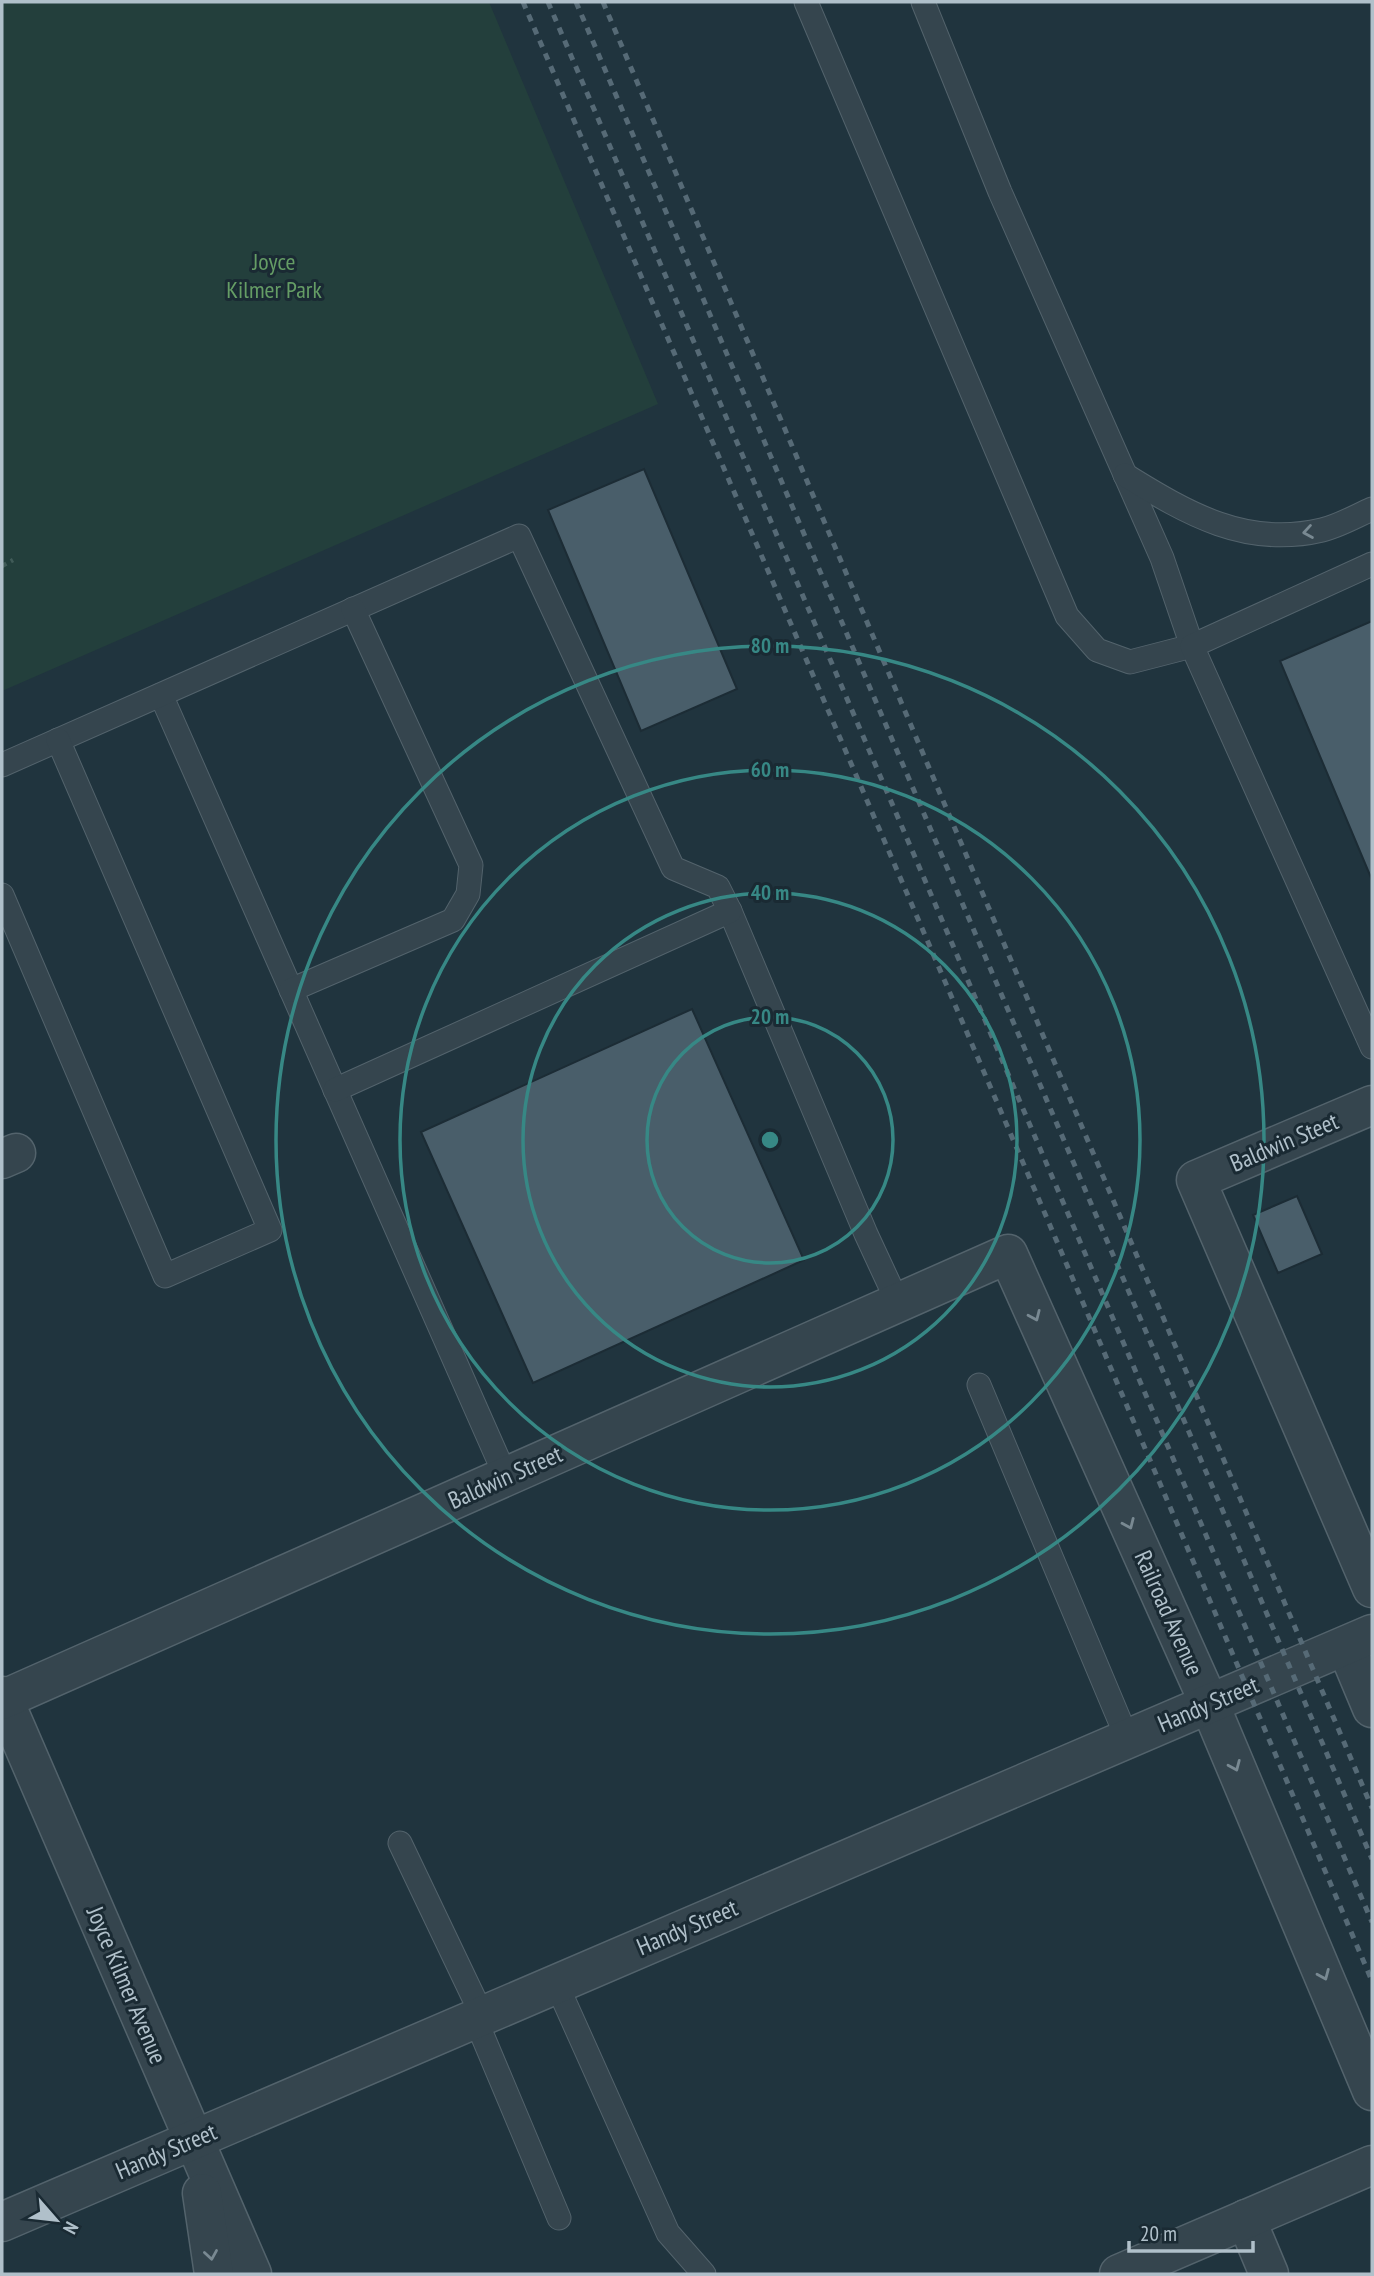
<svg xmlns="http://www.w3.org/2000/svg" width="1374" height="2276" font-family="'PT Sans Narrow',sans-serif">
  <style>
    .green { fill: #233f3c }
    .building { fill: #495e6a; stroke: #1c2c35; stroke-width: 2 }
    .lines { fill: none; stroke-linecap: round; stroke-linejoin: round }
    .lane-casing { stroke: #53636c; stroke-width: 25 }
    .street-casing { stroke: #53636c; stroke-width: 41 }
    .path { stroke: #405b58; stroke-width: 4.5; stroke-dasharray: 5 5; stroke-linecap: butt }
    .lane { stroke: #35454e; stroke-width: 23 }
    .street { stroke: #35454e; stroke-width: 38 }
    .rail { stroke: #566a76; stroke-width: 5; stroke-dasharray: 7 7; stroke-linecap: butt }
    .oneway { stroke: #798992 }
    .ring { fill: none; stroke: #378885; stroke-width: 3.5 }
    .labels { text-anchor: middle; dominant-baseline: central; stroke-width: 6; stroke-linejoin: round; paint-order: stroke }
    .park-label { font-size: 24px; fill: #659d65; stroke: #1a2a33 }
    .street-label { font-size: 24px; fill: #b0c0ca; stroke: #1a2a33 }
    .centre { fill: #378885; stroke: #1a2a33; stroke-width: 3.5 }
    .ring-label { font-size: 21px; text-anchor: middle; font-weight: bold; fill: #378885; stroke: #1a2a33; stroke-width: 6; stroke-linejoin: round; paint-order: stroke }
  </style>
  <rect width="100%" height="100%" fill="#20343e"/>
  <!-- green -->
  <polygon class="green" points="2,2 489,2 658,404 2,691"/>
  <!-- building -->
  <g class="building">
    <polygon points="644,469 737,689 641,731 548,510"/>
    <polygon points="1372,621 1372,880 1280,661"/>
    <polygon points="692,1009 804,1260 533,1383 421,1132"/>
    <polygon points="1297,1196 1322,1254 1278,1273 1253,1215"/>
  </g>
  <g class="lines">
    <!-- lane casing -->
    <g class="lane-casing">
      <g id="lane">
        <polyline points="806,2 1067,616 1097,650 1130,662 1192,646 1162,558 1000,192 923,2"/>
        <path d="M 1125,475 C 1188,514 1246,548 1322,530 C 1339,526 1356,516 1372,509"/>
        <polyline points="1372,564 1192,646 1372,1047"/>
        <polyline points="161,695 506,1477"/>
        <polyline points="2,765 519,536 673,868 718,887 730,911 866,1234 898,1303"/>
        <polyline points="2,895 165,1276 270,1230 58,740"/>
        <polyline points="291,990 453,920 468,894 471,865 353,609"/>
        <polyline points="335,1090 730,911"/>
        <polyline points="979,1385 1127,1738"/>
        <polyline points="400,1843 482,2015"/>
        <polyline points="556,1983 668,2233 704,2274"/>
        <polyline points="475,2018 559,2218"/>
      </g>
    </g>
    <!-- street casing -->
    <g class="street-casing">
      <g id="street">
        <polyline points="1372,1105 1196,1180 1372,1588"/>
        <polyline points="2,1159 16,1153"/>
        <polyline points="1346,1646 1372,1708"/>
        <polyline points="2,1696 252,2274"/>
        <polyline points="2,1700 1008,1254 1209,1703 1372,2091"/>
        <polyline points="202,2193 214,2274"/>
        <polyline points="1246,2219 1269,2274"/>
        <polyline points="2,2222 1372,1634"/>
        <polyline points="1119,2274 1372,2165"/>
      </g>
    </g>
    <!-- path -->
    <polyline class="path" points="2,566 13,560"/>
    <!-- lane -->
    <use href="#lane" class="lane"/>
    <!-- street -->
    <use href="#street" class="street"/>
    <!-- rail -->
    <g class="rail">
      <polyline points="523,2 1049,1223 1372,1981"/>
      <polyline points="548,2 1372,1922"/>
      <polyline points="576,2 1372,1859"/>
      <polyline points="603,2 1372,1808"/>
    </g>
  </g>
  <!-- one-way arrows -->
  <defs><path id="oneway-chevron" d="M-2-3.5L2.5 0L-2 3.5" fill="none" stroke-width="1.6" stroke-linecap="round" stroke-linejoin="round" transform="scale(1.75)"/></defs>
  <g class="oneway">
    <use href="#oneway-chevron" transform="translate(1308 532) rotate(171)"/>
    <use href="#oneway-chevron" transform="translate(1035 1316) rotate(66)"/>
    <use href="#oneway-chevron" transform="translate(1129 1524) rotate(66)"/>
    <use href="#oneway-chevron" transform="translate(1235 1766) rotate(67)"/>
    <use href="#oneway-chevron" transform="translate(1324 1975) rotate(67)"/>
    <use href="#oneway-chevron" transform="translate(211 2255) rotate(81)"/>
  </g>
  <!-- distance rings -->
  <g class="ring">
    <circle cx="770" cy="1140" r="123"/>
    <circle cx="770" cy="1140" r="247"/>
    <circle cx="770" cy="1140" r="370"/>
    <circle cx="770" cy="1140" r="494"/>
  </g>
  <g class="labels">
    <!-- park labels -->
    <g class="park-label">
      <text x="274" y="261">Joyce<tspan x="274" dy="28">Kilmer Park</tspan></text>
    </g>
    <!-- street labels -->
    <g class="street-label">
      <text transform="translate(1284 1142) rotate(-23)">Baldwin Steet</text>
      <text transform="translate(505 1477) rotate(-24)">Baldwin Street</text>
      <text transform="translate(1169 1613) rotate(66)">Railroad Avenue</text>
      <text transform="translate(1208 1704) rotate(-23)">Handy Street</text>
      <text transform="translate(687 1927) rotate(-23)">Handy Street</text>
      <text transform="translate(127 1985) rotate(67)">Joyce Kilmer Avenue</text>
      <text transform="translate(166 2151) rotate(-23)">Handy Street</text>
    </g>
  </g>
  <circle cx="770" cy="1140" r="10" class="centre"/>
  <g class="ring-label">
    <text x="770" y="653">80 m</text>
    <text x="770" y="777">60 m</text>
    <text x="770" y="900">40 m</text>
    <text x="770" y="1024">20 m</text>
  </g>
  <!-- border -->
  <rect width="1374" height="2276" fill="none" stroke="#b0c0ca" stroke-width="7"/>
  <!-- north arrow -->
  <g transform="translate(56 2220) rotate(118)" stroke="#1a2a33" stroke-width="5" paint-order="stroke">
  <path d="M0-5L12 26L0 18L-12 26Z" fill="#b0c0ca"/>
  <text y="-10" font-size="19" font-weight="bold" text-anchor="middle" fill="#b0c0ca">N</text>
  </g>
  <!-- scale -->
  <path d="M1129 2241v10h124v-10" fill="none" stroke="#b0c0ca" stroke-width="3.5"/>
  <text x="1140" y="2241" font-size="21" fill="#b0c0ca" stroke="#1a2a33" stroke-width="5" paint-order="stroke">20 m</text>
</svg>
